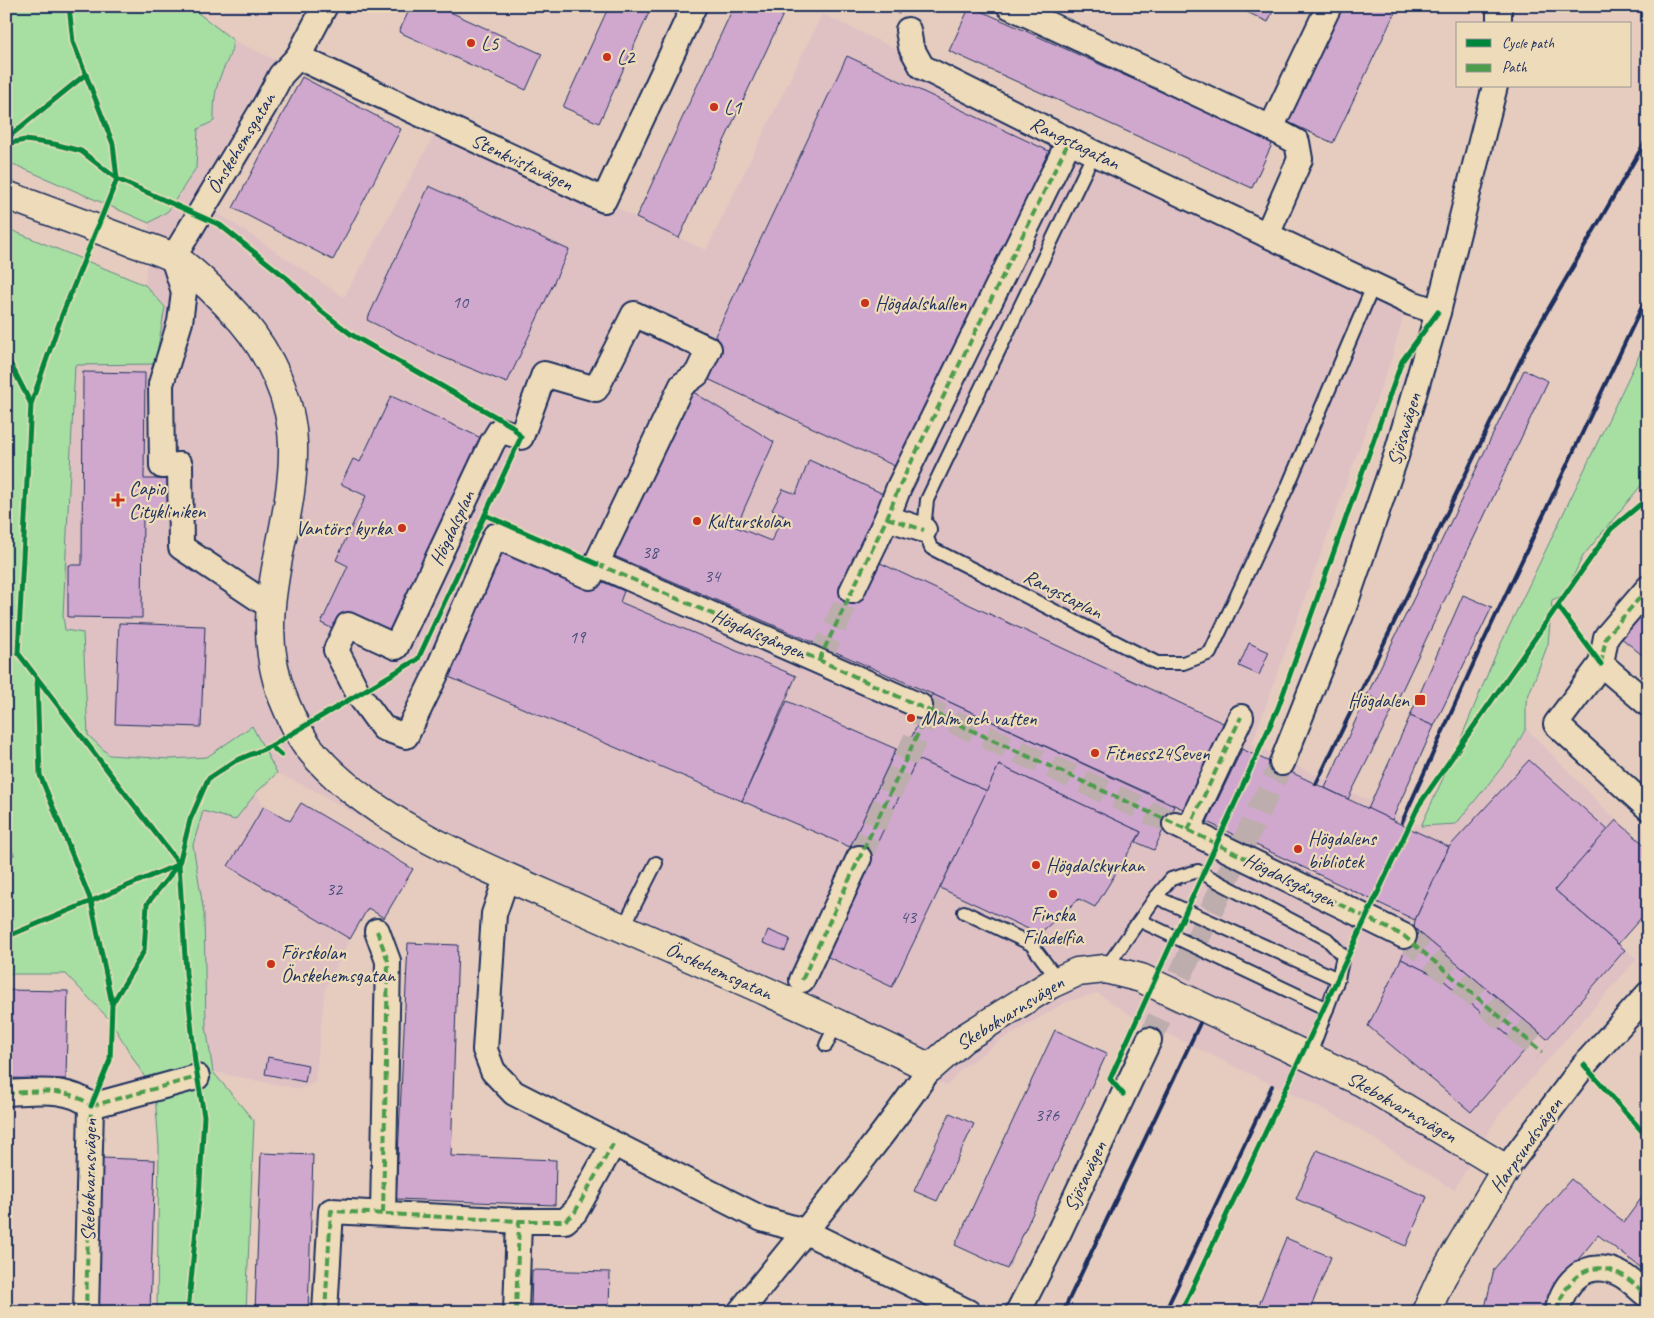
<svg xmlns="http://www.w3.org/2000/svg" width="1654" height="1318" font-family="Caveat,sans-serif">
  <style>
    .built { fill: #dfc1c4 }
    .green { fill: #a7dfa3; stroke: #618780 }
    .building { fill: #d0a8ce; stroke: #1b2f5e }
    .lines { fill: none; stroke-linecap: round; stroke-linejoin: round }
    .street-tunnel { stroke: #bdadac; stroke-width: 24; stroke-dasharray: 24 12; stroke-linecap: butt }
    .lane-casing { stroke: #1b2f5e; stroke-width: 16 }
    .street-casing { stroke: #1b2f5e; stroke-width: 28 }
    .secondary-casing { stroke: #1b2f5e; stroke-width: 31 }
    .lane { stroke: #eedbb9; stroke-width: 12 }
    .street { stroke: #eedbb9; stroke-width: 24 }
    .secondary { stroke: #eedbb9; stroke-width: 28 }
    .rail { stroke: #1b2f5e; stroke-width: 4 }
    .quiet { stroke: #4c9d4c; stroke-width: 4; stroke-dasharray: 8 4; stroke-linecap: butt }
    .cycleway-casing { stroke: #eedbb9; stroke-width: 8 }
    .cycleway { stroke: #00873e; stroke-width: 5 }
    .poi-dot { fill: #c8321e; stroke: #eedbb9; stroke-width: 2 }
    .labels { text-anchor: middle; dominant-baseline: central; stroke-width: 4.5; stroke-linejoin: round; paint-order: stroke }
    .number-label { font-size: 18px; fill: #484d7a }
    .poi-label { font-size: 20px; fill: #1b2f5e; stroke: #eedbb9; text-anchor: start }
    .street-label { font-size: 20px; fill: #1b2f5e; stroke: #eedbb9 }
  </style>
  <rect width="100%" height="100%" fill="#e5ccbf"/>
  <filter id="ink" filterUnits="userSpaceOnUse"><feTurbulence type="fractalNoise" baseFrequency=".02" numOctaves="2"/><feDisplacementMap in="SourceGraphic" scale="10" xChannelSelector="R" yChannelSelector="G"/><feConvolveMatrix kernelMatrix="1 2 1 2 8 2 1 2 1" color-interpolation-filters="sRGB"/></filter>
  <g filter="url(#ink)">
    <!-- built -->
    <g class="built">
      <polygon points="189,6 252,6 250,9 235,10"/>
      <polygon points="822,14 1410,291 1392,357 1252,744 1421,826 1456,824 1511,756 1526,728 1616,820 1556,890 1637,959 1498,1116 1454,1190 1343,1119 1133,1017 1097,993 1066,1002 1000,1041 961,1069 947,1086 618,941 454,871 315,791 277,773 252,727 207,757 170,759 109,755 88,735 86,657 65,630 63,616 75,364 155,364 165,307 145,285 149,223 168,211 196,168 198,129 214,121 213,99 219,78 232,53 233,40 278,61 209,207 344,297 437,130 604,200 636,218 706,250"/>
      <polygon points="256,793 264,806 228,866 350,939 325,989 315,1083 299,1089 213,1072 206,1026 204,914 193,845 203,810 235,820"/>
    </g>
    <!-- green -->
    <g class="green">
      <path d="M 6,6 L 189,6 L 233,40 C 232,55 225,64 220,77 C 214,92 214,106 214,121 L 198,129 L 196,168 L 168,211 L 149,223 L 6,161 Z"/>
      <polygon points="6,228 145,285 165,307 155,364 75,365 63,616 65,630 83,633 88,735 109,755 170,759 207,757 252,726 277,773 256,793 235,820 203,811 193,845 204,914 206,1026 213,1072 254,1121 246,1312 157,1312 159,1147 155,1094 110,1020 66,974 6,974"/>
      <polygon points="1648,337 1648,477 1583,556 1564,595 1552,600 1548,644 1526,702 1526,728 1511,756 1456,824 1421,826 1457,748 1495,656"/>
    </g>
    <!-- building -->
    <g class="building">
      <polygon points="411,6 437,6 542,54 526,90 399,32"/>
      <polygon points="609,6 652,6 599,123 563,107"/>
      <polygon points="734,6 787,6 679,238 636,218"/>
      <polygon points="880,6 903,6 899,14"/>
      <polygon points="970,6 1273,142 1252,188 949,51"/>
      <polygon points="1234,6 1275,6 1268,22"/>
      <polygon points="1340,6 1398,6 1333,143 1286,121"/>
      <polygon points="847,56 1053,153 901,469 697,374"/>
      <polygon points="302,77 401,129 333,260 233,208"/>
      <polygon points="429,186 569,250 507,383 440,356 367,320"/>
      <polygon points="1524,370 1548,381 1394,707 1367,695"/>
      <polygon points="83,372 145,373 144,479 171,479 171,515 143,514 142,618 68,617 68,565 82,565"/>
      <polygon points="682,385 774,442 736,527 771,541 784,515 772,510 783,489 796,494 809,460 888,496 861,554 1225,724 1185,810 932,694 603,551"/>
      <polygon points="391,396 492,443 396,647 343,634 321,623 348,566 336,560 366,496 341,484 353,459 360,462"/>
      <polygon points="495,536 624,591 620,602 796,676 742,801 437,672"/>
      <polygon points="1463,595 1492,607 1434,726 1410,716"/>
      <polygon points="1643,608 1648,612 1648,660 1619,636"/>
      <polygon points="119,623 205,626 201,727 115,724"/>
      <polygon points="1249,643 1269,652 1259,675 1239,666"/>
      <polygon points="932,694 1174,806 1154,850 1136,842 1141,832 999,765 987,791 917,759 872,857 850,847 896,749 904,753"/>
      <polygon points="1367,695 1394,707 1348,799 1325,788"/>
      <polygon points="787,701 896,749 850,847 742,801"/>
      <polygon points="1410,716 1434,726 1392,820 1368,809"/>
      <polygon points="1242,749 1449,847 1415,920 1207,822"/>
      <polygon points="917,759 987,791 892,987 824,955"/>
      <polygon points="1529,760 1608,830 1555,890 1625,950 1547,1039 1414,928 1415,920 1449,847"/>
      <polygon points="999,765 1141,832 1095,907 1079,899 1039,934 940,888"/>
      <polygon points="301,803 413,869 384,918 368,908 350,939 228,866 264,806 290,821"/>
      <polygon points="1616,820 1648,848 1648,910 1618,944 1555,890"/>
      <polygon points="6,835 14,855 6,857"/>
      <polygon points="1414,928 1540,1033 1525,1050 1442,979 1401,959"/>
      <polygon points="768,930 790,939 785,951 763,943"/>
      <polygon points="408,943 458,945 451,1156 556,1160 555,1205 396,1199"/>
      <polygon points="1401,959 1442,979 1525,1050 1471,1112 1368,1026"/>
      <polygon points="6,990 68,991 66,1079 6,1078"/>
      <polygon points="1055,1030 1107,1053 1007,1269 955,1245"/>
      <polygon points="268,1057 308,1065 305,1082 265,1074"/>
      <polygon points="950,1113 974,1124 937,1201 914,1191"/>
      <polygon points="1317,1150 1427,1197 1406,1246 1296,1199"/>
      <polygon points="261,1153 313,1155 308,1312 255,1312"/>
      <polygon points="102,1158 155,1160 150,1312 97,1312"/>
      <polygon points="1571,1179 1624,1222 1643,1196 1648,1200 1648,1273 1598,1235 1545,1301 1542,1312 1484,1312 1494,1269"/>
      <polygon points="1286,1238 1331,1257 1309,1312 1256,1312"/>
      <polygon points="532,1270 610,1272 609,1312 531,1312"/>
    </g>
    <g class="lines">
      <!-- street-tunnel -->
      <g class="street-tunnel">
        <polyline points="819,660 852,591"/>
        <polyline points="920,706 1175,824"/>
        <polyline points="859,858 929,710"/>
        <polyline points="1404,936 1542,1052"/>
        <polyline points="1149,1040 1282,763"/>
      </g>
      <!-- lane casing -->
      <g class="lane-casing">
        <g id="lane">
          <polyline points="1094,153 927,500 924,530 931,548 1157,663 1183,663 1210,653 1288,486 1374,284"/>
          <polyline points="1156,897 1338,979"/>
          <polyline points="964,912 1031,944 1059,981"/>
          <polyline points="1141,921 1327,1009"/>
          <polyline points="623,928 656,863"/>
          <polyline points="1105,969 1156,897 1171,879 1198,871 1327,939 1343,956 1338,979 1309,1057"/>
          <polyline points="826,1045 836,1024"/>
        </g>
      </g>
      <!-- street casing -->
      <g class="street-casing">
        <g id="street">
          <polyline points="1009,6 1271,128"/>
          <polyline points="1499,24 1499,6"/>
          <polyline points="908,30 911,47 922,67 1094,153 1411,303 1438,312"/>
          <polyline points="298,57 604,200 694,6"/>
          <polyline points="1267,235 1300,159 1297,142 1271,128 1329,6"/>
          <polygon points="634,314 709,349 697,374 682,385 590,577 495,536 437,672 406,736 383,728 359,695 336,650 348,625 396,647 492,443 500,430 521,437 544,374 596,389"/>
          <polyline points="887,518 924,530"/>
          <polyline points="597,564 920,706"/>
          <polyline points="852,591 887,518 899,487 1069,141"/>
          <polyline points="271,607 181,547 180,465 162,466 161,384 180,322 184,292 173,258 265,105 281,75 298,57 325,6"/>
          <polyline points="1601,664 1606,637 1648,588"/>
          <polyline points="1648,704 1601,664 1556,724 1648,808"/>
          <polyline points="1282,763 1343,610 1396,456 1438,312 1495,86"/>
          <polyline points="1175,824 1404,936"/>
          <polyline points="1188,830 1241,717"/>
          <polyline points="507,876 494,914 485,1050 493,1071 514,1093 762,1219 804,1231 968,1312"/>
          <polyline points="377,931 388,961 383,1213"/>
          <polyline points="802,980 859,858"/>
          <path d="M 6,1093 C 34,1092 69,1086 91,1106 L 86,1312"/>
          <polyline points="91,1106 197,1077"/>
          <polyline points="1506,1169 1584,1065 1648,994"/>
          <polyline points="325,1312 331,1211 519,1221 565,1221 575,1212 613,1144"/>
          <polyline points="516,1312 519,1221"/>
          <path d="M 740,1312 C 804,1231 872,1153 930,1068"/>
          <polyline points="1018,1312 1059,1232 1149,1040"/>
          <path d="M 1557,1312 C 1564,1281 1587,1257 1620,1274 C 1630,1279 1639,1289 1648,1296"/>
        </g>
      </g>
      <!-- secondary casing -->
      <g class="secondary-casing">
        <path id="secondary" d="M 6,195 C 46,210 87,225 127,240 C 142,246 160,250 174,258 C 194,270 226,303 242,321 C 270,354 292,400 293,444 C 295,535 248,607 283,698 C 290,715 298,734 310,749 C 369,824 498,872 584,911 C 700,962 817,1012 930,1068 L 963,1039 L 1049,985 L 1077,972 L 1105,969 L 1141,978 L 1362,1082 L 1506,1169 L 1442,1277 L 1426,1312"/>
      </g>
      <!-- lane -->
      <use href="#lane" class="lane"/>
      <!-- street -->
      <use href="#street" class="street"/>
      <!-- secondary -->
      <use href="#secondary" class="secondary"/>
      <!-- rail -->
      <g class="rail">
        <polyline points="1316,784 1530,341 1648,137"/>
        <polyline points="1402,822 1480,649 1648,294"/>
        <polyline points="1063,1312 1200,1023"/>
        <polyline points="1165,1312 1272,1086"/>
      </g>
      <!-- quiet -->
      <g class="quiet">
        <polyline points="887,518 924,530"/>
        <polyline points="597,564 819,660 1188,830 1404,936 1542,1052"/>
        <polyline points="819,660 887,518 899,487 1069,141"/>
        <polyline points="1601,664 1606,637 1648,588"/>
        <polyline points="1188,830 1241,717"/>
        <polyline points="377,931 388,961 383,1213"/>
        <polyline points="802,980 929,710"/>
        <path d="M 6,1093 C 34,1092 69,1086 91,1106 L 86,1312"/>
        <polyline points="91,1106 197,1077"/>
        <polyline points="325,1312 331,1211 519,1221 565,1221 575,1212 613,1144"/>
        <polyline points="516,1312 519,1221"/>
        <path d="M 1557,1312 C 1564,1281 1587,1257 1620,1274 C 1630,1279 1639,1289 1648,1296"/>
      </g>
      <!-- cycleway casing -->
      <g class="cycleway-casing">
        <g id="cycleway">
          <polyline points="6,139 86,74"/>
          <polyline points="6,144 25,140 54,144 81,151 117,179 220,225 289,280 321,311 352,335 512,426 521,437 418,659 271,746"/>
          <polyline points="6,355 31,404 18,653 179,864"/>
          <polyline points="31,404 62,315 117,179 113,144 73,42 69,6"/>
          <polyline points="485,515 597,564"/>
          <polyline points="1558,606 1601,664"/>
          <polyline points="37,679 40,775 91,901 112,1004"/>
          <polyline points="6,937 177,865"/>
          <polyline points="1584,1065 1648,1138"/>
          <polyline points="1123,1094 1110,1079 1278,708 1402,361 1438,312"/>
          <polyline points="91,1106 110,1060 112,1004 144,951 147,904 179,864"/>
          <polyline points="188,1312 199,1198 204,1116 195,1062 186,973 179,864 190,820 208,779 235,761 271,746 281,755"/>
          <polyline points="1181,1312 1419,805 1611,529 1648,498"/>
        </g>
      </g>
      <!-- cycleway -->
      <use href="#cycleway" class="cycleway"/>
    </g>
  </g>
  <!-- markers -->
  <g class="poi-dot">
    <circle cx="471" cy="43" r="5"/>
    <circle cx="607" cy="57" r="5"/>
    <circle cx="714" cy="107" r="5"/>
    <circle cx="865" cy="303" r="5"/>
    <path d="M115.5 492.5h5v5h5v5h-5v5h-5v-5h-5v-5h5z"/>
    <circle cx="697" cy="521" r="5"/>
    <circle cx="402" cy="528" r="5"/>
    <rect x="1414" y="694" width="12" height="12" rx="2.5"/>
    <circle cx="911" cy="718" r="5"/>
    <circle cx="1095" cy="753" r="5"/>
    <circle cx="1298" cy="849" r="5"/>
    <circle cx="1036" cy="865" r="5"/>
    <circle cx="1053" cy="894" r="5"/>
    <circle cx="271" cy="964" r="5"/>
  </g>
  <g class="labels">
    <!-- number labels -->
    <g class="number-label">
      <text x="460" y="302">10</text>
      <text x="650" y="552">38</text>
      <text x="712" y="576">34</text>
      <text x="577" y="637">19</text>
      <text x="334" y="889">32</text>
      <text x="908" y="917">43</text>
      <text x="1047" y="1115">376</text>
    </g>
    <!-- poi labels -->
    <g class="poi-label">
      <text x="481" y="43">L5</text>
      <text x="617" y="57">L2</text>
      <text x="724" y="107">L1</text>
      <text x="875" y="303">Högdalshallen</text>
      <text x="129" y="488">Capio<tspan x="129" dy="23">Citykliniken</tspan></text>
      <text x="707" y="521">Kulturskolan</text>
      <text x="392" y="528" text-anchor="end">Vantörs kyrka</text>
      <text x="1409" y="700" text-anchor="end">Högdalen</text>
      <text x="921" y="718">Malm och vatten</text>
      <text x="1105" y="753">Fitness24Seven</text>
      <text x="1308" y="838">Högdalens<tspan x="1308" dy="23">bibliotek</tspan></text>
      <text x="1046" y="865">Högdalskyrkan</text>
      <text x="1053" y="914" text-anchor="middle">Finska<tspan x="1053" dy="23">Filadelfia</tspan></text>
      <text x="281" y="952">Förskolan<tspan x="281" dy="23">Önskehemsgatan</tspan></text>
    </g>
    <!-- street labels -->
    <g class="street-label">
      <text transform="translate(241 143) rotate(-59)">Önskehemsgatan</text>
      <text transform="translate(1075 143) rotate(26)">Rangstagatan</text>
      <text transform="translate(522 162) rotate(25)">Stenkvistavägen</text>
      <text transform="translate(1404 429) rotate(-73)">Sjösavägen</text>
      <text transform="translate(452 528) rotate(-65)">Högdalsplan</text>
      <text transform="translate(1063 594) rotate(27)">Rangstaplan</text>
      <text transform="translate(759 634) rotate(23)">Högdalsgången</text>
      <text transform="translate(1290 880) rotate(26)">Högdalsgången</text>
      <text transform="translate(719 971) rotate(24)">Önskehemsgatan</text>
      <text transform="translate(1010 1013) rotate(-32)">Skebokvarnsvägen</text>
      <text transform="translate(1402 1107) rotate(30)">Skebokvarnsvägen</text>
      <text transform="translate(1526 1145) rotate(-55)">Harpsundsvägen</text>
      <text transform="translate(1085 1176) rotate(-65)">Sjösavägen</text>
      <text transform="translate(89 1180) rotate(-89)">Skebokvarnsvägen</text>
    </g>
  </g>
  <!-- margin -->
  <rect width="1654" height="1318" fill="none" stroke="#eedbb9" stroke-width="25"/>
  <rect x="12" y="12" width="1629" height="1293" fill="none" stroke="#1b2f5e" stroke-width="2" filter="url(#ink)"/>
  <!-- legend -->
  <rect x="1456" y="22" width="175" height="65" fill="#eedbb9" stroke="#9a9695"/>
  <rect x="1466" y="39" width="25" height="8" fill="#00873e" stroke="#9a9695"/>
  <text x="1502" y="48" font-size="15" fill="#1b2f5e">Cycle path</text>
  <rect x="1466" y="64" width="25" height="8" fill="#4c9d4c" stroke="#9a9695"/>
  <text x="1502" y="72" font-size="15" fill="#1b2f5e">Path</text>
</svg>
